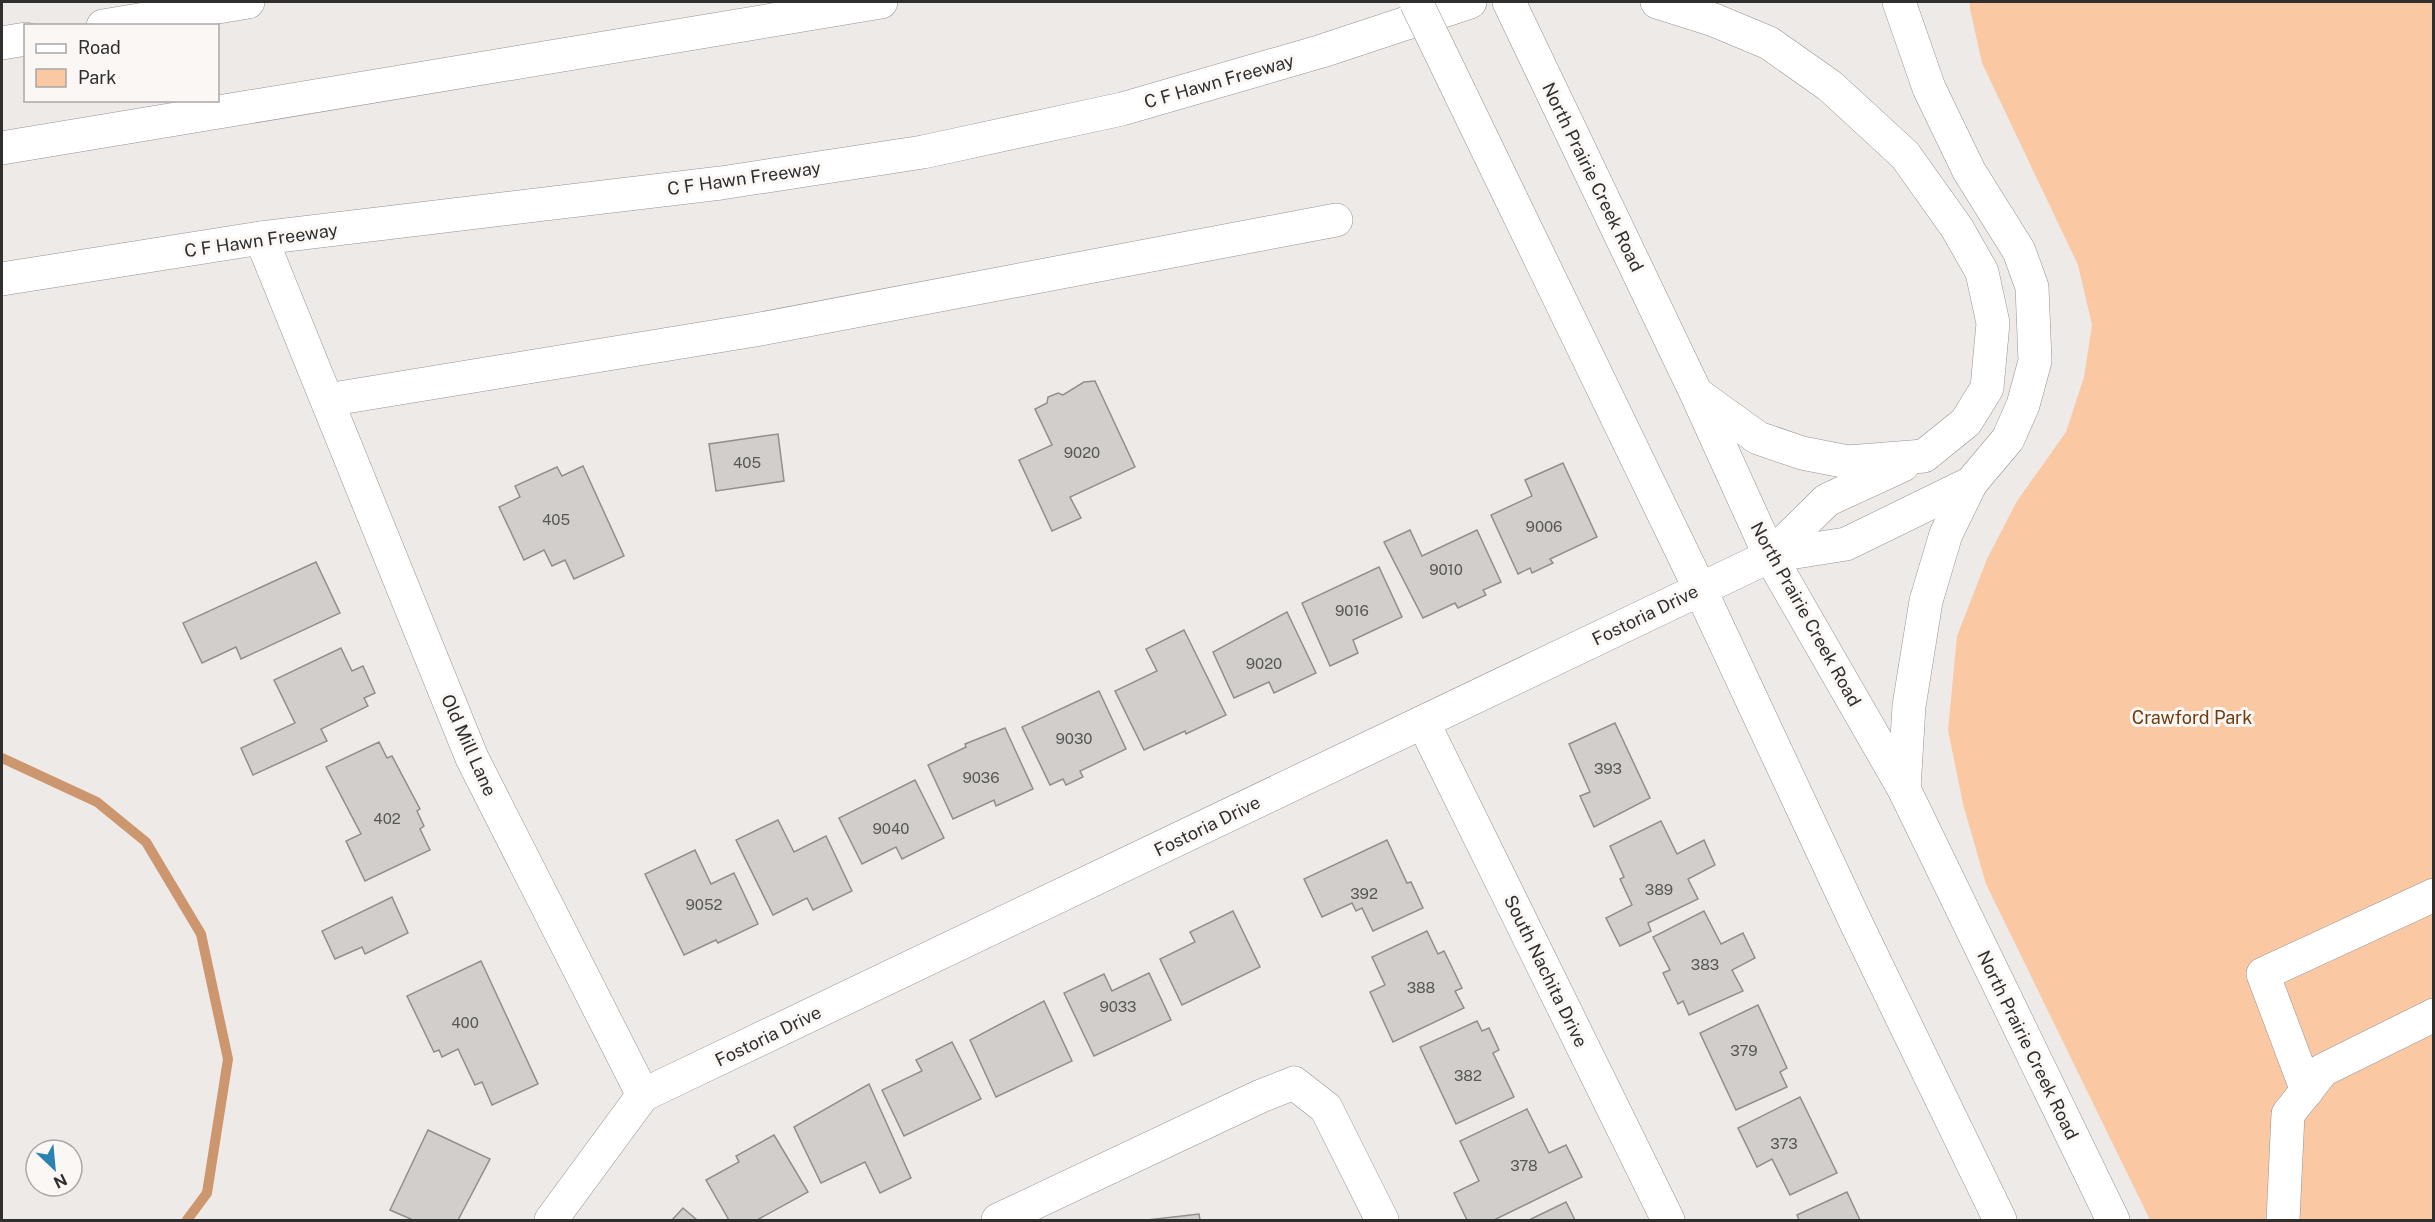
<svg xmlns="http://www.w3.org/2000/svg" width="2435" height="1222" font-family="'Public Sans',sans-serif">
  <style>
    .green { fill: #fbc8a4 }
    .lines { fill: none; stroke-linecap: round; stroke-linejoin: round }
    .stream { stroke: #cc966e; stroke-width: 10 }
    .building { fill: #d1cecb; stroke: #918e8c; stroke-width: 1.5 }
    .minor-casing { stroke: #969391; stroke-width: 34 }
    .major-casing { stroke: #969391; stroke-width: 34 }
    .highway-casing { stroke: #969391; stroke-width: 34 }
    .minor { stroke: #fff; stroke-width: 33 }
    .major { stroke: #fff; stroke-width: 33 }
    .highway { stroke: #fff; stroke-width: 33 }
    .major-bridge-casing { stroke: #969391; stroke-width: 34; stroke-linecap: butt }
    .major-bridge { stroke: #fff; stroke-width: 33 }
    .labels { text-anchor: middle; dominant-baseline: central; stroke-width: 6; stroke-linejoin: round; paint-order: stroke }
    .number-label { font-size: 15px; fill: #585755 }
    .street-label { font-size: 18px; fill: #302f2e; stroke: #fbf7f5 }
    .park-label { font-size: 18px; fill: #703c0e; stroke: #fbf7f5 }
  </style>
  <rect width="100%" height="100%" fill="#eeeae8"/>
  <!-- green -->
  <polygon class="green" points="1970,2 2433,2 2433,1220 2150,1220 1986,884 1963,804 1948,730 1957,636 1987,559 2017,501 2066,432 2084,377 2092,325 2078,265 1982,63 1970,9"/>
  <g class="lines">
    <!-- stream -->
    <polyline class="stream" points="2,758 97,802 146,842 201,934 228,1059 207,1193 187,1220"/>
  </g>
  <!-- building -->
  <g class="building">
    <polygon points="1095,381 1135,467 1070,497 1081,518 1052,531 1019,460 1052,445 1035,409 1047,403 1048,397 1058,393 1063,395 1084,382"/>
    <polygon points="778,434 784,481 716,491 709,444"/>
    <polygon points="1563,463 1597,537 1550,559 1553,563 1532,573 1530,568 1518,574 1491,515 1532,496 1525,480"/>
    <polygon points="583,466 624,556 574,579 565,560 552,566 544,550 524,560 499,507 520,497 515,486 557,467 562,476"/>
    <polygon points="1410,530 1422,556 1477,530 1501,582 1483,590 1486,595 1458,608 1455,603 1423,618 1384,542"/>
    <polygon points="316,562 340,613 241,659 236,647 202,663 183,623"/>
    <polygon points="1379,567 1402,617 1353,640 1358,653 1330,666 1302,603"/>
    <polygon points="1287,612 1316,673 1274,693 1269,682 1234,698 1213,652"/>
    <polygon points="1184,630 1226,715 1186,734 1185,731 1144,750 1115,691 1157,671 1146,649"/>
    <polygon points="341,648 352,671 363,666 375,693 364,698 368,706 321,729 327,741 253,775 241,748 295,723 274,680"/>
    <polygon points="1099,691 1126,749 1080,771 1083,777 1066,785 1063,779 1050,785 1022,727"/>
    <polygon points="1615,723 1650,798 1594,827 1580,796 1590,792 1569,744"/>
    <polygon points="1005,728 1033,789 996,806 994,800 953,819 928,765 966,747 965,744"/>
    <polygon points="379,742 387,758 392,756 420,809 417,811 424,826 420,829 430,850 365,881 346,841 361,834 326,767"/>
    <polygon points="915,780 944,838 902,859 896,847 862,864 839,818"/>
    <polygon points="778,820 794,852 826,836 852,891 813,910 807,898 773,915 736,840"/>
    <polygon points="1661,821 1677,854 1704,840 1715,865 1688,879 1698,899 1648,923 1651,931 1620,946 1606,918 1632,905 1620,879 1624,877 1610,846"/>
    <polygon points="1387,840 1407,883 1411,882 1423,908 1373,931 1362,908 1356,911 1352,903 1322,917 1304,879"/>
    <polygon points="695,850 711,884 734,873 758,924 718,943 716,940 684,955 645,874"/>
    <polygon points="392,897 408,933 365,954 362,947 335,959 322,931"/>
    <polygon points="1233,911 1260,967 1182,1005 1160,959 1195,942 1190,932"/>
    <polygon points="1704,911 1721,944 1743,933 1755,958 1732,970 1743,991 1689,1015 1683,1001 1678,1004 1663,973 1670,970 1653,937"/>
    <polygon points="1427,931 1438,954 1444,951 1462,988 1455,991 1464,1008 1393,1042 1370,992 1385,985 1372,957"/>
    <polygon points="481,961 538,1084 492,1105 482,1082 475,1085 458,1049 442,1057 439,1050 434,1052 407,996"/>
    <polygon points="1149,973 1171,1020 1094,1056 1064,993 1104,974 1112,991"/>
    <polygon points="1044,1001 1072,1061 996,1097 970,1040"/>
    <polygon points="1758,1005 1787,1068 1780,1072 1787,1087 1736,1110 1700,1033"/>
    <polygon points="1477,1021 1482,1031 1489,1028 1499,1050 1493,1053 1514,1097 1456,1124 1420,1047"/>
    <polygon points="952,1042 981,1099 904,1136 882,1090 922,1071 916,1060"/>
    <polygon points="869,1084 911,1178 880,1193 865,1162 821,1183 794,1127"/>
    <polygon points="1800,1097 1837,1173 1790,1195 1772,1159 1757,1167 1738,1128"/>
    <polygon points="1527,1109 1549,1153 1566,1145 1582,1177 1494,1220 1467,1220 1454,1193 1479,1181 1460,1141"/>
    <polygon points="428,1130 490,1159 458,1220 413,1220 390,1210"/>
    <polygon points="774,1135 808,1192 757,1220 729,1220 706,1180 739,1162 736,1156"/>
    <polygon points="1847,1192 1860,1220 1799,1220 1797,1215"/>
    <polygon points="1566,1202 1575,1220 1529,1220"/>
    <polygon points="683,1208 697,1220 672,1220"/>
    <polygon points="1199,1214 1200,1220 1147,1220"/>
  </g>
  <g class="lines">
    <!-- minor casing -->
    <g class="minor-casing">
      <g id="minor">
        <polyline points="261,238 472,758 643,1095"/>
        <polyline points="327,400 755,330 1336,220"/>
        <polyline points="1423,722 1668,1220"/>
        <polyline points="2307,1091 2263,974 2434,895"/>
        <polyline points="551,1220 643,1095 1770,556"/>
        <polyline points="998,1220 1261,1096 1294,1083 1326,1108 1382,1220"/>
        <polyline points="2283,1220 2288,1114 2323,1070 2434,1015"/>
      </g>
    </g>
    <!-- major casing -->
    <g class="major-casing">
      <g id="major">
        <polyline points="1509,2 1696,393 1770,556 1904,789 2113,1220"/>
        <polyline points="1657,2 1714,20 1769,43 1830,86 1905,155 1957,228 1982,272 1993,323 1987,388 1966,422 1924,456 1848,462 1802,453 1758,438 1697,394"/>
        <polyline points="1899,2 1929,88 1969,171 2019,251 2032,287 2035,361 2023,405 2008,439 1971,483 1946,534 1926,601 1909,706 1904,789"/>
        <polyline points="1460,93 1700,589 1858,927 2000,1220"/>
        <polyline points="2,279 261,238 721,183 923,152 1122,109 1322,51 1470,2"/>
        <polyline points="1770,556 1846,544 1971,483"/>
        <polyline points="1770,556 1827,500 1903,465"/>
      </g>
    </g>
    <!-- highway casing -->
    <g class="highway-casing">
      <g id="highway">
        <polyline points="103,26 248,2"/>
        <polyline points="2,43 26,39"/>
        <polyline points="2,148 881,2"/>
      </g>
    </g>
    <!-- minor -->
    <use href="#minor" class="minor"/>
    <!-- major -->
    <use href="#major" class="major"/>
    <!-- highway -->
    <use href="#highway" class="highway"/>
    <!-- major-bridge casing -->
    <g class="major-bridge-casing">
      <polyline id="major-bridge" points="1416,2 1460,93"/>
    </g>
    <!-- major-bridge -->
    <use href="#major-bridge" class="major-bridge"/>
  </g>
  <g class="labels">
    <!-- number labels -->
    <g class="number-label">
      <text x="1082" y="452">9020</text>
      <text x="747" y="462">405</text>
      <text x="556" y="519">405</text>
      <text x="1544" y="526">9006</text>
      <text x="1446" y="569">9010</text>
      <text x="1352" y="610">9016</text>
      <text x="1264" y="663">9020</text>
      <text x="1074" y="738">9030</text>
      <text x="1608" y="768">393</text>
      <text x="981" y="777">9036</text>
      <text x="387" y="818">402</text>
      <text x="891" y="828">9040</text>
      <text x="1659" y="889">389</text>
      <text x="1364" y="893">392</text>
      <text x="704" y="904">9052</text>
      <text x="1705" y="964">383</text>
      <text x="1421" y="987">388</text>
      <text x="1118" y="1006">9033</text>
      <text x="465" y="1022">400</text>
      <text x="1744" y="1050">379</text>
      <text x="1468" y="1075">382</text>
      <text x="1784" y="1143">373</text>
      <text x="1524" y="1165">378</text>
    </g>
    <!-- street labels -->
    <g class="street-label">
      <text transform="translate(1219 81) rotate(-16)">C F Hawn Freeway</text>
      <text transform="translate(1593 177) rotate(64)">North Prairie Creek Road</text>
      <text transform="translate(744 178) rotate(-8)">C F Hawn Freeway</text>
      <text transform="translate(261 240) rotate(-8)">C F Hawn Freeway</text>
      <text transform="translate(1806 614) rotate(61)">North Prairie Creek Road</text>
      <text transform="translate(1645 615) rotate(-26)">Fostoria Drive</text>
      <text transform="translate(469 745) rotate(66)">Old Mill Lane</text>
      <text transform="translate(1207 826) rotate(-26)">Fostoria Drive</text>
      <text transform="translate(1546 971) rotate(64)">South Nachita Drive</text>
      <text transform="translate(768 1036) rotate(-26)">Fostoria Drive</text>
      <text transform="translate(2028 1045) rotate(64)">North Prairie Creek Road</text>
    </g>
    <!-- park labels -->
    <g class="park-label">
      <text x="2192" y="717">Crawford Park</text>
    </g>
  </g>
  <!-- border -->
  <rect width="2435" height="1222" fill="none" stroke="#302f2e" stroke-width="6"/>
  <!-- legend -->
  <rect x="24" y="24" width="195" height="78" fill="#fbf7f5" stroke="#aaa7a5" stroke-width="1.5"/>
  <rect x="36" y="44" width="30" height="9" fill="#ffffff" stroke="#aaa7a5" stroke-width="1.5"/>
  <text x="78" y="54" font-size="18" fill="#302f2e">Road</text>
  <rect x="36" y="69" width="30" height="18" fill="#fbc8a4" stroke="#aaa7a5" stroke-width="1.5"/>
  <text x="78" y="84" font-size="18" fill="#302f2e">Park</text>
  <!-- north arrow -->
  <g transform="translate(54 1168) rotate(154)"><circle r="28" fill="#fbf7f5" stroke="#aaa7a5" stroke-width="1.5"/>
  <path d="M0-4.5L10 22L0 15L-10 22Z" fill="#2a82b1"/>
  <text y="-9" font-size="16" font-weight="bold" text-anchor="middle" fill="#302f2e">N</text>
  </g>
</svg>
